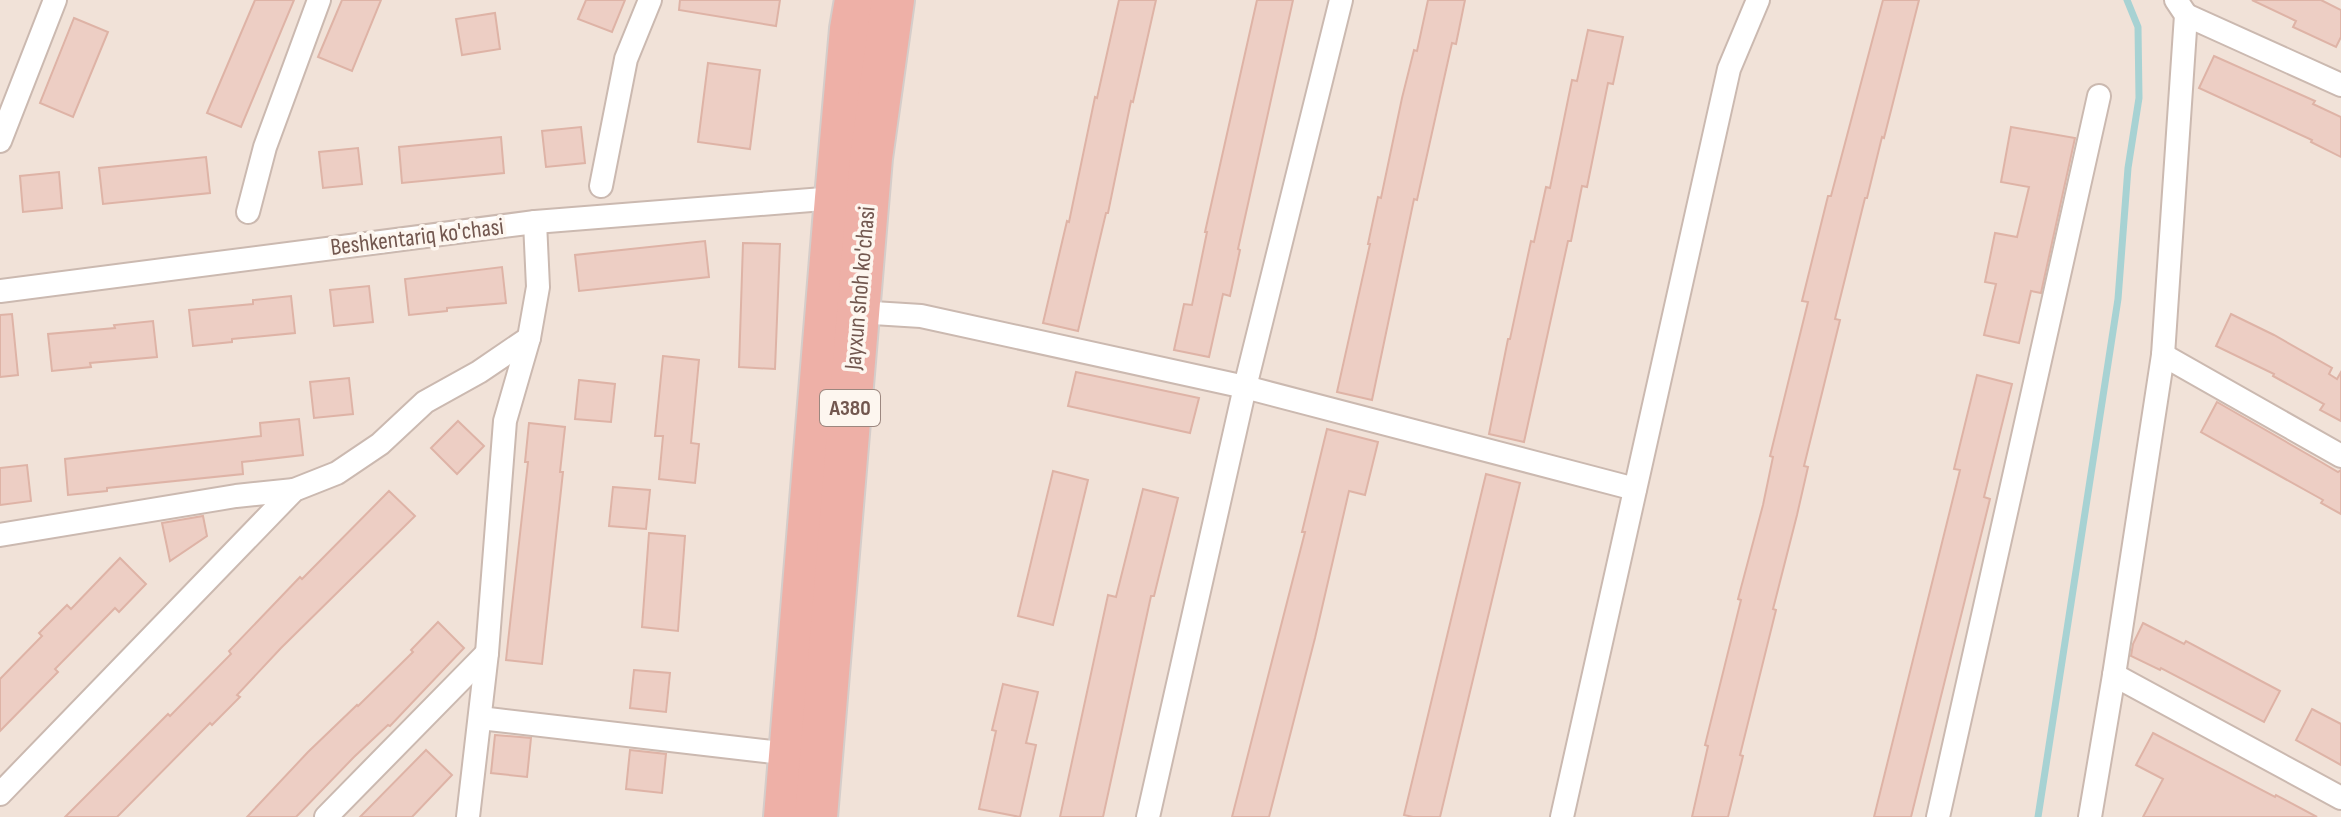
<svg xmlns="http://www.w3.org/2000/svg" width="2341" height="817" font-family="'Sofia Sans Condensed',sans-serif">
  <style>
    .residential { fill: #f1e2d8 }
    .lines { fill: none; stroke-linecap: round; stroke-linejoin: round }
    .stream { stroke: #a7d2d3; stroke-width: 7 }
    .building { fill: #edcec4; stroke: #deb3a6; stroke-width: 2 }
    .street-casing { stroke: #cbb9b0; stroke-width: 26 }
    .highway-casing { stroke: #d5cdca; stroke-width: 46 }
    .street { stroke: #fff; stroke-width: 22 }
    .highway { stroke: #eeb0a7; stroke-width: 42 }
    .labels { text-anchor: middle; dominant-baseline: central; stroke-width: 7; stroke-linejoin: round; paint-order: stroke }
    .shield { fill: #fdf6ef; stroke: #9c877f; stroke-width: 2 }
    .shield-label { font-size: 22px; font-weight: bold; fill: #72574f }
    .street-label { font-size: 24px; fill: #72574f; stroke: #fdf6ef }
  </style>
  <rect width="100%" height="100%" fill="#faf1e9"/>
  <!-- residential -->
  <rect class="residential" x="0" y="0" width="2341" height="817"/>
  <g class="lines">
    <!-- stream -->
    <polyline class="stream" points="2038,817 2118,299 2128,168 2139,98 2138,27 2127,0"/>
  </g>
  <!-- building -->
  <g class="building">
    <polygon points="255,0 294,0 241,127 207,113"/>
    <polygon points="342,0 381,0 352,71 318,57"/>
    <polygon points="586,0 625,0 612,32 578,19"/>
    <polygon points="680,0 780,0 776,26 679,10"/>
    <polygon points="1119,0 1156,0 1133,102 1131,101 1108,213 1106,213 1078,331 1043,323 1067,221 1069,222 1095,97 1097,98"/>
    <polygon points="1257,0 1293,0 1238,249 1240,250 1230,296 1223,294 1209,357 1174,350 1184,304 1192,305 1207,232 1205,232"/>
    <polygon points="1428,0 1465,0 1456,44 1452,43 1417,200 1414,199 1372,400 1337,392 1370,244 1368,244 1378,197 1381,198 1402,98 1414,50 1417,51"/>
    <polygon points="1883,0 1919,0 1884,138 1882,137 1867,198 1865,198 1835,319 1840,320 1804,466 1808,467 1797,515 1773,609 1776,610 1740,755 1743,756 1728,817 1692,817 1708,746 1705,745 1741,600 1738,599 1763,505 1773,457 1770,456 1808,302 1802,301 1828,196 1831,196"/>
    <polygon points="2252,0 2321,0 2341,10 2341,37 2336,47 2293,27 2296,21"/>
    <polygon points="495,13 500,49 462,55 456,19"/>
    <polygon points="74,18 108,32 73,117 40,103"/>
    <polygon points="1588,30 1623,37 1613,84 1608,83 1587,187 1582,186 1571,241 1568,241 1524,442 1489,434 1508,339 1510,339 1531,241 1534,242 1546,187 1550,188 1572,80 1577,81"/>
    <polygon points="2214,56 2315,101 2313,104 2341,117 2341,157 2311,142 2312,140 2199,88"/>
    <polygon points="708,63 760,70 750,149 698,142"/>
    <polygon points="581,127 585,163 546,167 542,131"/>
    <polygon points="2011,127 2075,138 2041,293 2031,291 2019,343 1984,335 1996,284 1985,282 1995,233 2017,237 2029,187 2001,182"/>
    <polygon points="501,137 504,173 402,183 399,147"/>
    <polygon points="358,148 362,184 323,188 319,152"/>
    <polygon points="206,157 210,193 103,204 99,168"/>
    <polygon points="59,172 62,208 23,212 20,176"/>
    <polygon points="705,241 709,277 579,291 575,255"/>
    <polygon points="743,243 780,244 775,369 739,367"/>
    <polygon points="502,267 506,303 447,308 447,311 409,315 405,279"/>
    <polygon points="369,286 373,322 334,326 330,290"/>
    <polygon points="291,296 295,333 232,339 232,342 193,346 189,310 253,304 253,300"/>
    <polygon points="12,314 18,375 0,377 0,315"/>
    <polygon points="2231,314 2274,335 2332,368 2329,374 2337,379 2341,372 2341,421 2320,410 2324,404 2273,376 2274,374 2216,346"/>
    <polygon points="153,321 157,357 90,363 91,367 52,371 48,334 115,328 114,325"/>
    <polygon points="663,356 699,360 691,443 699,444 695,483 659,479 663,436 655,436"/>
    <polygon points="1076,372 1199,398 1190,433 1068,406"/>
    <polygon points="1977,375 2012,384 1984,497 1990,499 1911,817 1874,817 1960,470 1954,469"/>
    <polygon points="349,378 353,414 314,418 310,382"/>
    <polygon points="579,380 615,384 611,422 575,419"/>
    <polygon points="2217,402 2321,462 2338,472 2341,470 2341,514 2321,503 2323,500 2201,432"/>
    <polygon points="299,419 303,455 242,462 243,474 107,488 107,491 68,495 65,459 261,436 260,423"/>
    <polygon points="458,421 484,446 457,474 431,448"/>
    <polygon points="529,423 565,427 560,472 563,472 542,664 506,660 528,462 525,462"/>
    <polygon points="1327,429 1378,442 1365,495 1349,491 1315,638 1269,817 1232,817 1305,532 1302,532"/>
    <polygon points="27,465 31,501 0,505 0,468"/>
    <polygon points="1053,471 1088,480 1053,625 1018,616"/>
    <polygon points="1486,474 1520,483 1440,817 1413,817 1404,815"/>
    <polygon points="613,487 650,490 646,529 609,526"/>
    <polygon points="1143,489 1178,498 1154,596 1151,596 1103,817 1060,817 1108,595 1116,597"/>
    <polygon points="389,491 415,516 281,648 237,695 240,697 212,725 210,723 117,817 65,817 168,714 170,716 231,654 229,651 300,577 302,579"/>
    <polygon points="203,516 207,536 170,561 162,523"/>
    <polygon points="649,533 685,536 678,631 642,627"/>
    <polygon points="120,558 146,584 119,612 115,608 55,669 58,672 0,731 0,679 42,636 39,633 67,605 71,609"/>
    <polygon points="438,622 464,648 390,726 388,725 354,757 296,817 247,817 308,752 357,705 358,706 413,652 411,650"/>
    <polygon points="2143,623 2184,644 2186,641 2280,691 2264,722 2161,668 2160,670 2131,656 2133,644"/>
    <polygon points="634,670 670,673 666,712 630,708"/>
    <polygon points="1003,684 1038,692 1026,743 1036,745 1020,817 979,809 996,731 992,730"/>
    <polygon points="2312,709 2341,724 2341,765 2296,740"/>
    <polygon points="2153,733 2275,797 2276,795 2317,817 2143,817 2163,779 2136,765"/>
    <polygon points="495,735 531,738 527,777 491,773"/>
    <polygon points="426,750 452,775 412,817 360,817"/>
    <polygon points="630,750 666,754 662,793 626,789"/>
  </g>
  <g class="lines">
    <!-- street casing -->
    <g class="street-casing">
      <g id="street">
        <polyline points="2186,15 2341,85"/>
        <polyline points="0,141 55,0"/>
        <polyline points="601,186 626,59 650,0"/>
        <polyline points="248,212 265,147 319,0"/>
        <polyline points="0,291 535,222 836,198"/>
        <polyline points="857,312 921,316 1245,387 1635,489"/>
        <polyline points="2163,355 2341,456"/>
        <polyline points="0,535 236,496 294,490"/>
        <polyline points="2114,675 2341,798"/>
        <polyline points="480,718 790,754"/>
        <polyline points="0,794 294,490 337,473 380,444 425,402 479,372 529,338"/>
        <polyline points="326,817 487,653"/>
        <polyline points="468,817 487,653 505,421 529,338 538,287 535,222"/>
        <polyline points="1148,817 1245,387 1341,0"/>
        <polyline points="1562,817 1729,69 1758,0"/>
        <polyline points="1938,817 2099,96"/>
        <polyline points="2090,817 2114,675 2163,355 2186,15 2176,0"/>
      </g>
    </g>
    <!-- highway casing -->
    <g class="highway-casing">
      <g id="highway">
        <polyline points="785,817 836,198 851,29 856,0"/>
        <polyline points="816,817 871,158 893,0"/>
      </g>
    </g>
    <!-- street -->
    <use href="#street" class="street"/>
    <!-- highway -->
    <use href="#highway" class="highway"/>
  </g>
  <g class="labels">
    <!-- shield labels -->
    <rect class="shield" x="820" y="390" width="60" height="36" rx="6"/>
    <g class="shield-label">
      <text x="850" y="408">A380</text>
    </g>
    <!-- street labels -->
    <g class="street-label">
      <text transform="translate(417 237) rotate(-7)">Beshkentariq ko'chasi</text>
      <text transform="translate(860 288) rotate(-85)">Jayxun shoh ko'chasi</text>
    </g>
  </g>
</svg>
